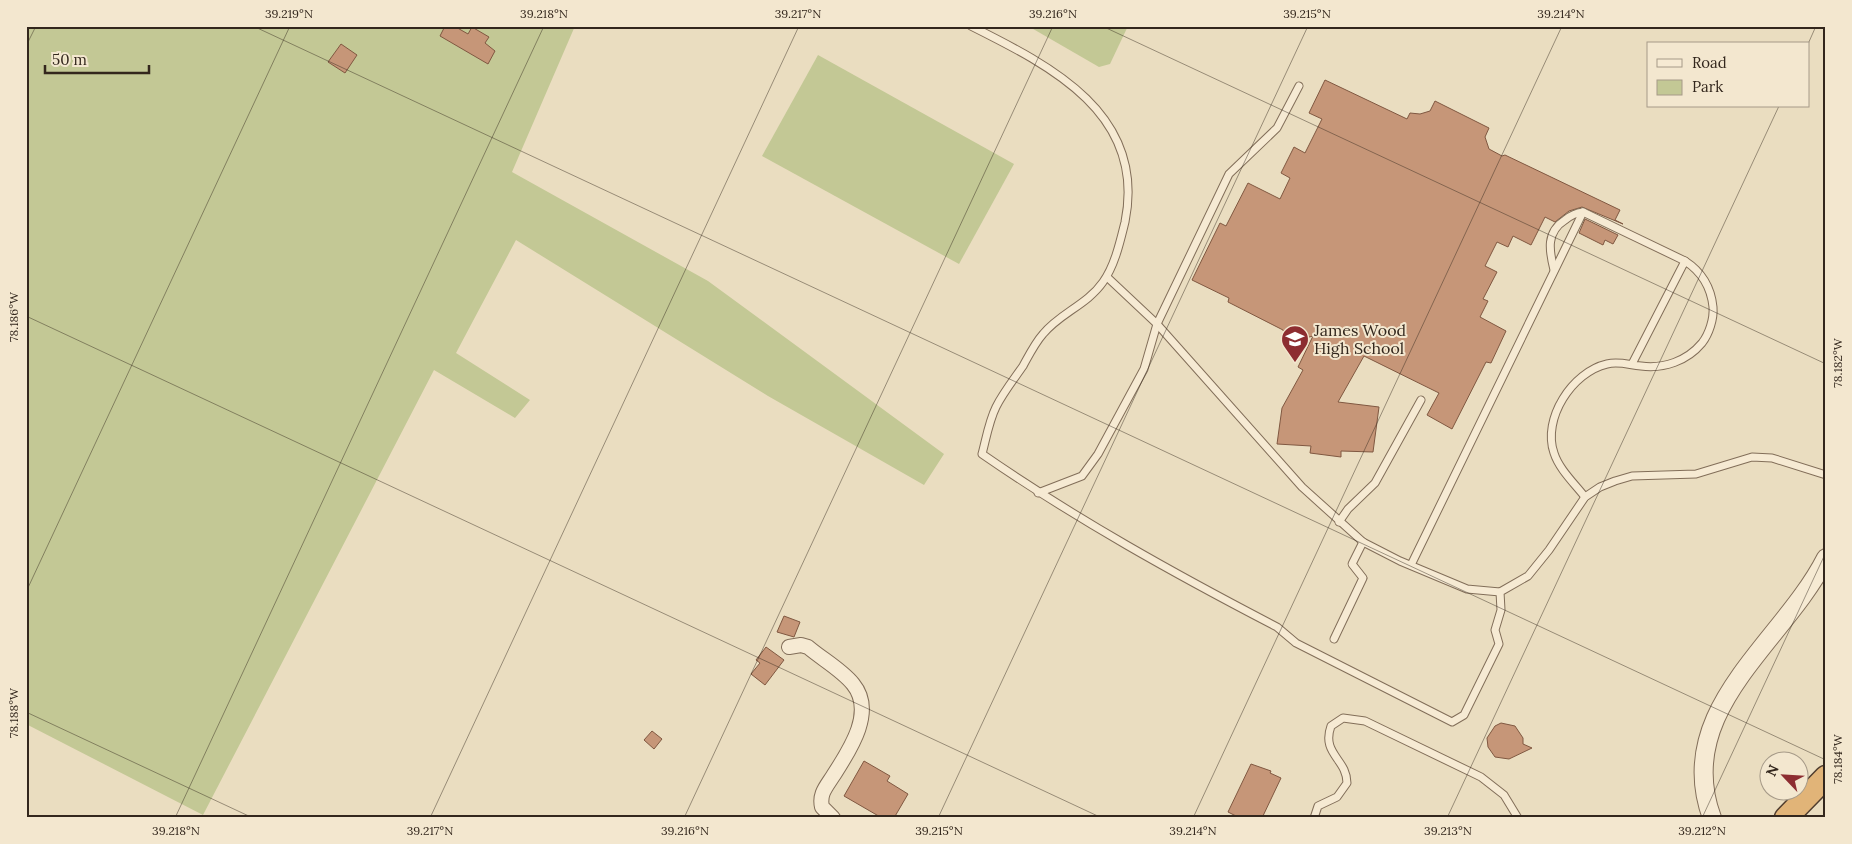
<svg xmlns="http://www.w3.org/2000/svg" width="1852" height="844" font-family="Lora,serif">
  <style>
    .green { fill: #c3c895 }
    .building { fill: #c69678; stroke: #805841 }
    .lines { fill: none; stroke-linecap: round; stroke-linejoin: round }
    .service-casing { stroke: #826e59; stroke-width: 9 }
    .minor-casing { stroke: #826e59; stroke-width: 16 }
    .tertiary-casing { stroke: #826e59; stroke-width: 20 }
    .trunk-casing { stroke: #503d2e; stroke-width: 25 }
    .service { stroke: #f6ead3; stroke-width: 7 }
    .minor { stroke: #f6ead3; stroke-width: 14 }
    .tertiary { stroke: #f6ead3; stroke-width: 18 }
    .trunk { stroke: #e1b478; stroke-width: 22 }
    .ticks { fill: none; stroke: #33271d; stroke-width: 1; stroke-opacity: 0.45 }
    .labels { text-anchor: middle; dominant-baseline: central; stroke-width: 4; stroke-linejoin: round; paint-order: stroke }
    .poi-label { font-size: 16px; fill: #33271d; stroke: #f3e7cf; text-anchor: start }
    .neatline { fill: none; stroke: #33271d; stroke-width: 2 }
    .ticks-label { font-size: 12px; text-anchor: middle; fill: #33271d }
  </style>
  <rect width="100%" height="100%" fill="#eaddc0"/>
  <!-- green -->
  <g class="green">
    <polygon points="26,26 575,26 512,172 708,281 944,454 924,485 768,396 516,240 456,353 530,400 515,418 434,370 203,815 26,724"/>
    <polygon points="1028,26 1128,26 1110,64 1099,67"/>
    <polygon points="818,55 1014,164 959,264 762,156"/>
  </g>
  <!-- building -->
  <g class="building">
    <polygon points="445,26 454,26 468,34 472,27 489,37 485,43 495,51 488,64 440,36"/>
    <polygon points="341,44 357,55 345,73 328,62"/>
    <polygon points="1325,80 1407,119 1410,113 1420,114 1430,111 1435,101 1489,128 1485,137 1489,149 1502,156 1505,155 1620,210 1615,220 1623,224 1582,207 1569,211 1555,222 1545,217 1531,245 1513,236 1508,247 1497,242 1485,266 1497,272 1483,299 1488,301 1480,317 1506,331 1491,363 1486,362 1452,429 1427,415 1439,393 1364,356 1338,402 1379,407 1373,452 1341,451 1341,457 1310,453 1311,446 1277,444 1282,408 1303,370 1298,367 1313,336 1291,342 1286,339 1283,330 1228,302 1229,298 1192,280 1220,223 1226,226 1248,183 1280,199 1290,178 1281,173 1294,147 1305,153 1322,119 1309,113"/>
    <polygon points="1585,219 1618,235 1613,244 1605,240 1603,245 1579,233"/>
    <polygon points="784,616 800,622 794,637 777,632"/>
    <polygon points="766,647 784,660 765,685 751,674 760,663 756,660"/>
    <polygon points="1501,723 1515,726 1523,738 1523,744 1532,748 1509,759 1495,757 1488,747 1487,738 1495,726"/>
    <polygon points="652,731 662,739 654,749 644,740"/>
    <polygon points="864,761 890,776 887,781 908,794 894,818 882,818 844,796"/>
    <polygon points="1251,764 1271,771 1270,773 1281,778 1262,818 1240,818 1228,812"/>
  </g>
  <g class="lines">
    <!-- service casing -->
    <g class="service-casing">
      <g id="service">
        <path d="M 971,26 C 1051,66 1147,114 1125,222 C 1120,242 1115,265 1103,282 C 1087,305 1060,313 1043,334 C 1035,343 1029,355 1023,366 C 1014,379 1003,393 996,407 C 989,421 986,439 982,454 C 1076,519 1175,574 1277,627 L 1296,643 L 1452,722 L 1464,715 L 1499,644 L 1495,630 L 1501,610 L 1500,592 L 1528,576 L 1549,550 L 1585,497 L 1600,487 L 1615,481 L 1632,476 L 1696,474 L 1752,457 L 1772,458 L 1826,475"/>
        <path d="M 1554,270 C 1549,250 1546,232 1565,220 C 1571,215 1575,213 1583,212 L 1685,261"/>
        <polyline points="1107,277 1157,324 1302,487 1363,542 1400,561 1467,589 1500,592"/>
        <polyline points="1038,493 1082,476 1098,454 1144,369 1157,324 1229,174 1277,128 1299,86"/>
        <path d="M 1585,497 C 1574,483 1559,469 1554,453 C 1542,419 1572,372 1607,364 C 1619,361 1629,365 1641,366 C 1664,369 1687,361 1702,343 C 1709,334 1714,319 1713,307 C 1711,287 1702,272 1685,261 L 1632,364"/>
        <polyline points="1339,522 1348,509 1375,483 1421,400"/>
        <polyline points="1411,565 1583,212"/>
        <polyline points="1334,639 1363,578 1352,564 1363,542"/>
        <path d="M 1314,818 L 1318,806 L 1337,797 L 1347,783 C 1347,759 1321,754 1331,726 L 1343,718 L 1365,721 L 1481,777 L 1504,795 L 1518,818"/>
      </g>
    </g>
    <!-- minor casing -->
    <g class="minor-casing">
      <path id="minor" d="M 789,647 L 801,645 L 808,647 C 822,659 842,670 853,684 C 876,712 849,751 833,776 C 826,787 819,794 822,807 L 833,818"/>
    </g>
    <!-- tertiary casing -->
    <g class="tertiary-casing">
      <path id="tertiary" d="M 1712,818 C 1672,710 1783,643 1826,558"/>
    </g>
    <!-- trunk casing -->
    <g class="trunk-casing">
      <polyline id="trunk" points="1786,818 1826,777"/>
    </g>
    <!-- service -->
    <use href="#service" class="service"/>
    <!-- minor -->
    <use href="#minor" class="minor"/>
    <!-- tertiary -->
    <use href="#tertiary" class="tertiary"/>
    <!-- trunk -->
    <use href="#trunk" class="trunk"/>
  </g>
  <!-- ticks -->
  <path class="ticks" d="M 253,26 L 1826,760M 1102,26 L 1826,364M 1808,44 L 1816,26M 26,46 L 36,26M 26,316 L 1102,818M 26,592 L 290,26M 26,712 L 253,818M 175,818 L 544,26M 430,818 L 799,26M 684,818 L 1053,26M 938,818 L 1308,26M 1193,818 L 1562,26M 1447,818 L 1779,106M 1702,818 L 1826,552"/>
  <!-- icons -->
  <defs>
    <g id="school-pin" transform="scale(1.4375)"><path d="M0 17L-7.5 6A9.5 9.5 0 1 1 7.5 6Z" fill="#8d2d31" stroke="#f3e7cf"/><path d="M0-5L7-2L0 1L-7-2ZM-4 1L0 2.5L4 1V4Q0 6-4 4Z" fill="#fff"/></g>
  </defs>
  <g fill-rule="evenodd">
    <use href="#school-pin" x="1295" y="339"/>
  </g>
  <g class="labels">
    <!-- poi labels -->
    <g class="poi-label">
      <text x="1314" y="330">James Wood<tspan x="1314" dy="18">High School</tspan></text>
    </g>
  </g>
  <!-- border -->
  <rect width="1852" height="844" fill="none" stroke="#f3e7cf" stroke-width="55"/>
  <!-- legend -->
  <rect x="1647" y="42" width="162" height="65" fill="#f3e7cf" stroke="#a69a88"/>
  <rect x="1657" y="59" width="25" height="8" fill="#f6ead3" stroke="#a69a88"/>
  <text x="1692" y="68" font-size="15" fill="#33271d">Road</text>
  <rect x="1657" y="80" width="25" height="15" fill="#c3c895" stroke="#a69a88"/>
  <text x="1692" y="92" font-size="15" fill="#33271d">Park</text>
  <!-- north arrow -->
  <g transform="translate(1784 776) rotate(295)"><circle r="24" fill="#f3e7cf" stroke="#a69a88"/>
  <path d="M0-4L9 19L0 12L-9 19Z" fill="#8d2d31"/>
  <text y="-8" font-size="14" font-weight="bold" text-anchor="middle" fill="#33271d">N</text>
  </g>
  <!-- scale -->
  <path d="M45 65v8h104v-8" fill="none" stroke="#33271d" stroke-width="2.5"/>
  <text x="52" y="65" font-size="15" fill="#33271d" stroke="#f3e7cf" stroke-width="4" paint-order="stroke">50 m</text>
  <rect x="28" y="28" width="1796" height="788" class="neatline"/>
  <g class="ticks-label">
    <text x="289" y="18">39.219°N</text>
    <text x="544" y="18">39.218°N</text>
    <text x="798" y="18">39.217°N</text>
    <text x="1053" y="18">39.216°N</text>
    <text x="1307" y="18">39.215°N</text>
    <text x="1561" y="18">39.214°N</text>
    <text transform="translate(14 317) rotate(-90)" y="4">78.186°W</text>
    <text transform="translate(1838 363) rotate(-90)" y="4">78.182°W</text>
    <text transform="translate(14 713) rotate(-90)" y="4">78.188°W</text>
    <text transform="translate(1838 759) rotate(-90)" y="4">78.184°W</text>
    <text x="176" y="835">39.218°N</text>
    <text x="430" y="835">39.217°N</text>
    <text x="685" y="835">39.216°N</text>
    <text x="939" y="835">39.215°N</text>
    <text x="1193" y="835">39.214°N</text>
    <text x="1448" y="835">39.213°N</text>
    <text x="1702" y="835">39.212°N</text>
  </g>
</svg>
